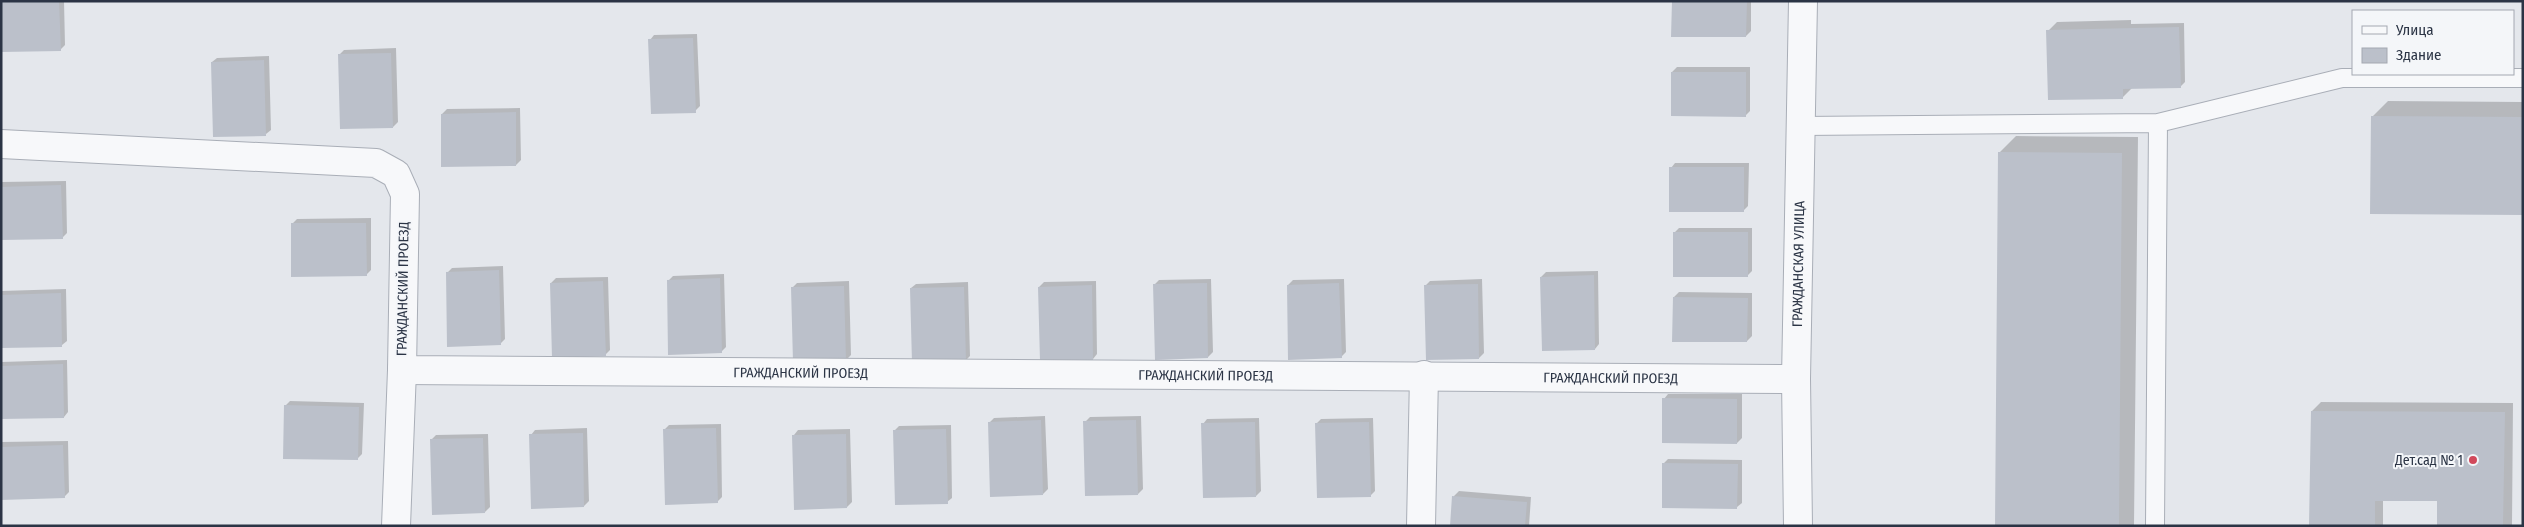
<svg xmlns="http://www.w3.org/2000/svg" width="2524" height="527" viewBox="0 0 2524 527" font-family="'Fira Sans Condensed',sans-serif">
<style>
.shadow{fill:#0003}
.building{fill:#bbc0ca}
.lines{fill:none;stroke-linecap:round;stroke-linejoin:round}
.service-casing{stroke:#a9aeb7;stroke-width:20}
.minor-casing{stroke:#a9aeb7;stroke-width:30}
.service{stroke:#f7f8fa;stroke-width:18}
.minor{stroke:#f7f8fa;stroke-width:28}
.poi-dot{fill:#d1495b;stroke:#f4f6f9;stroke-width:2}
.labels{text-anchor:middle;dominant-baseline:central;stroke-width:4;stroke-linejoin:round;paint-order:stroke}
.street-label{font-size:14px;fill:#2b3445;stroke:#f4f6f9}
.poi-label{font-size:14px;fill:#2b3445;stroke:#f4f6f9;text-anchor:end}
</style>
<rect width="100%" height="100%" fill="#e4e7ec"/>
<path class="shadow" d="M1,1H64L65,45L60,50Z
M1673,1H1751V31L1746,36Z
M2131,20V24L2184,23L2185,82L2180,87L2132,88L2123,97L2048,31L2057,22Z
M697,34L700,106L695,111L650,40L654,35Z
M396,48L398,122L393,127L339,55L344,50Z
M269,56L271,130L266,134L212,62L217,58Z
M1677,67H1750V111L1745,116L1672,72Z
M2388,101L2523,102V214L2372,117Z
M520,108L521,160L516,165L442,114L447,109Z
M2016,136L2138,137L2134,526H1996L2000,152Z
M1675,163H1749L1748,206L1743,211L1671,168Z
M66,181L67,233L62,238L1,239V182Z
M371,218V270L366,275L292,224L297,219Z
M1679,228H1752V271L1747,276L1674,233Z
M503,266L505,339L500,344L447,273L452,268Z
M1598,271L1599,344L1595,349L1541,277L1546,272Z
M724,274L726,347L721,352L668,281L673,276Z
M608,277L610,350L605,355L551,283L556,278Z
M1211,279L1213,352L1208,357L1154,285L1159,280Z
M1344,279L1346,352L1341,357L1288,285L1293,280Z
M1482,279L1484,353L1479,358L1425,286L1430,281Z
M849,281L851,355L846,360L792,288L797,283Z
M1096,281L1097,354L1093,359L1039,287L1044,282Z
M968,282L970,356L965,361L911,288L916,284Z
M66,289L67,341L62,345L1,347V291Z
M1679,292L1752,293V336L1747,341L1674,297Z
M67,360L68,412L64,417L1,418V362Z
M1668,394H1742V438L1737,443L1664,399Z
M290,401L364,403L362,454L357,459L285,406Z
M2321,402L2513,403L2512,526H2438V500H2383V526H2311L2312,411Z
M1045,416L1048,489L1043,494L989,423L994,418Z
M1141,416L1143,489L1138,494L1085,422L1090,417Z
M1259,418L1261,491L1256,496L1203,424L1207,419Z
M1373,418L1375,491L1370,496L1316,424L1321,419Z
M721,424L722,497L717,502L664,430L669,425Z
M951,425L952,498L947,502L894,431L899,426Z
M587,428L589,501L584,506L531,435L535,430Z
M850,429L852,502L847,507L794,435L798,430Z
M488,434L490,507L485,512L431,440L436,435Z
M68,441L69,492L64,497L1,499V442Z
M1668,459L1742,460V503L1737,507L1663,464Z
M1459,491L1531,497L1529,526H1451L1454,496Z"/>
<path class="building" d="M1,1H59L61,51L1,52Z
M1672,1H1747L1746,37H1671Z
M2179,27L2181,88L2123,89V99L2048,100L2046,30Z
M693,38L696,113L651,114L648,39Z
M391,53L393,128L340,129L338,54Z
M264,60L266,136L213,137L211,62Z
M1671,72H1746V117L1671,116Z
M516,112V166L441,167V114Z
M2371,116L2523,117V215L2370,214Z
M1998,152L2122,153L2119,526H1995Z
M1669,167H1744V212H1669Z
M61,185L63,239L1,240V187Z
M291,223H366L367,276L291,277Z
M1673,232H1748V277H1673Z
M499,270L501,345L447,347L446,272Z
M1594,275L1595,350L1542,351L1540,277Z
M720,278L722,353L668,355L667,280Z
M603,281L606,356L552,358L550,283Z
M1207,283L1208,358L1155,360L1153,284Z
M1339,283L1342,358L1288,360L1287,285Z
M1478,284L1479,359L1426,360L1424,285Z
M1092,285L1093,360L1040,361L1038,287Z
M844,286L846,361L793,362L791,287Z
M964,287L966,362L912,363L910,288Z
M61,293L62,347L1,348V295Z
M1673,297L1748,298L1747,342H1672Z
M63,364L64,418L1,419V366Z
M1662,398L1737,399V444L1662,443Z
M284,405L359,407L358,460L283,459Z
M2311,411L2505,412L2503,526H2437V501H2375V526H2309Z
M1041,420L1043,495L990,497L988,422Z
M1136,420L1138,495L1085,496L1083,421Z
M1255,422L1256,497L1203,498L1201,423Z
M1369,422L1371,497L1317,498L1315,423Z
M716,428L718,503L665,505L663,429Z
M946,429L948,504L895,505L893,430Z
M583,433L584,507L531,509L529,434Z
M846,434L847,508L794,510L792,435Z
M483,438L485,513L432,515L430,439Z
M63,445L65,498L1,500V447Z
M1662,463L1738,464L1737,509L1662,508Z
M1452,496L1527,502L1525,526H1450Z"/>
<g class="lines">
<g class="service-casing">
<path id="service" d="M2158,123L2342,78H2523
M1801,126L2158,123L2155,526"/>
</g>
<g class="minor-casing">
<g id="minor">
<path id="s1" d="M1,144L376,163L396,174L405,194L402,370L1796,379"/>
<path d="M396,526L402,370"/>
<path d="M1421,526L1424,375"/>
<path id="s2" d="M1798,526L1796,379L1803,1"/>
</g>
</g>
<use href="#service" class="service"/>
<use href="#minor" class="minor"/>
</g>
<circle class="poi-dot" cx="2473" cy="460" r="5"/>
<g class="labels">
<g class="street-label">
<text stroke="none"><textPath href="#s2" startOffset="262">ГРАЖДАНСКАЯ УЛИЦА</textPath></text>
<text transform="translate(403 289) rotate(-89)">ГРАЖДАНСКИЙ ПРОЕЗД</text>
<text stroke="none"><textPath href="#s1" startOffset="995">ГРАЖДАНСКИЙ ПРОЕЗД</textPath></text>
<text stroke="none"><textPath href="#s1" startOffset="1400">ГРАЖДАНСКИЙ ПРОЕЗД</textPath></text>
<text stroke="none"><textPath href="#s1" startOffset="1805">ГРАЖДАНСКИЙ ПРОЕЗД</textPath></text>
</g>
<g class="poi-label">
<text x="2463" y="460">Дет.сад № 1</text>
</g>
</g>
<rect width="2524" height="527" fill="none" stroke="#2b3445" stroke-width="5"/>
<rect x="2352" y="10" width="162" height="65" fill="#f4f6f9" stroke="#a4a8b1"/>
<rect x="2362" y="26" width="25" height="8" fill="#f7f8fa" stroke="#a4a8b1"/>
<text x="2396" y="35" font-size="15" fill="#2b3445">Улица</text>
<rect x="2362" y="48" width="25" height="15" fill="#bbc0ca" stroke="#a4a8b1"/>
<text x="2396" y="60" font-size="15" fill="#2b3445">Здание</text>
</svg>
